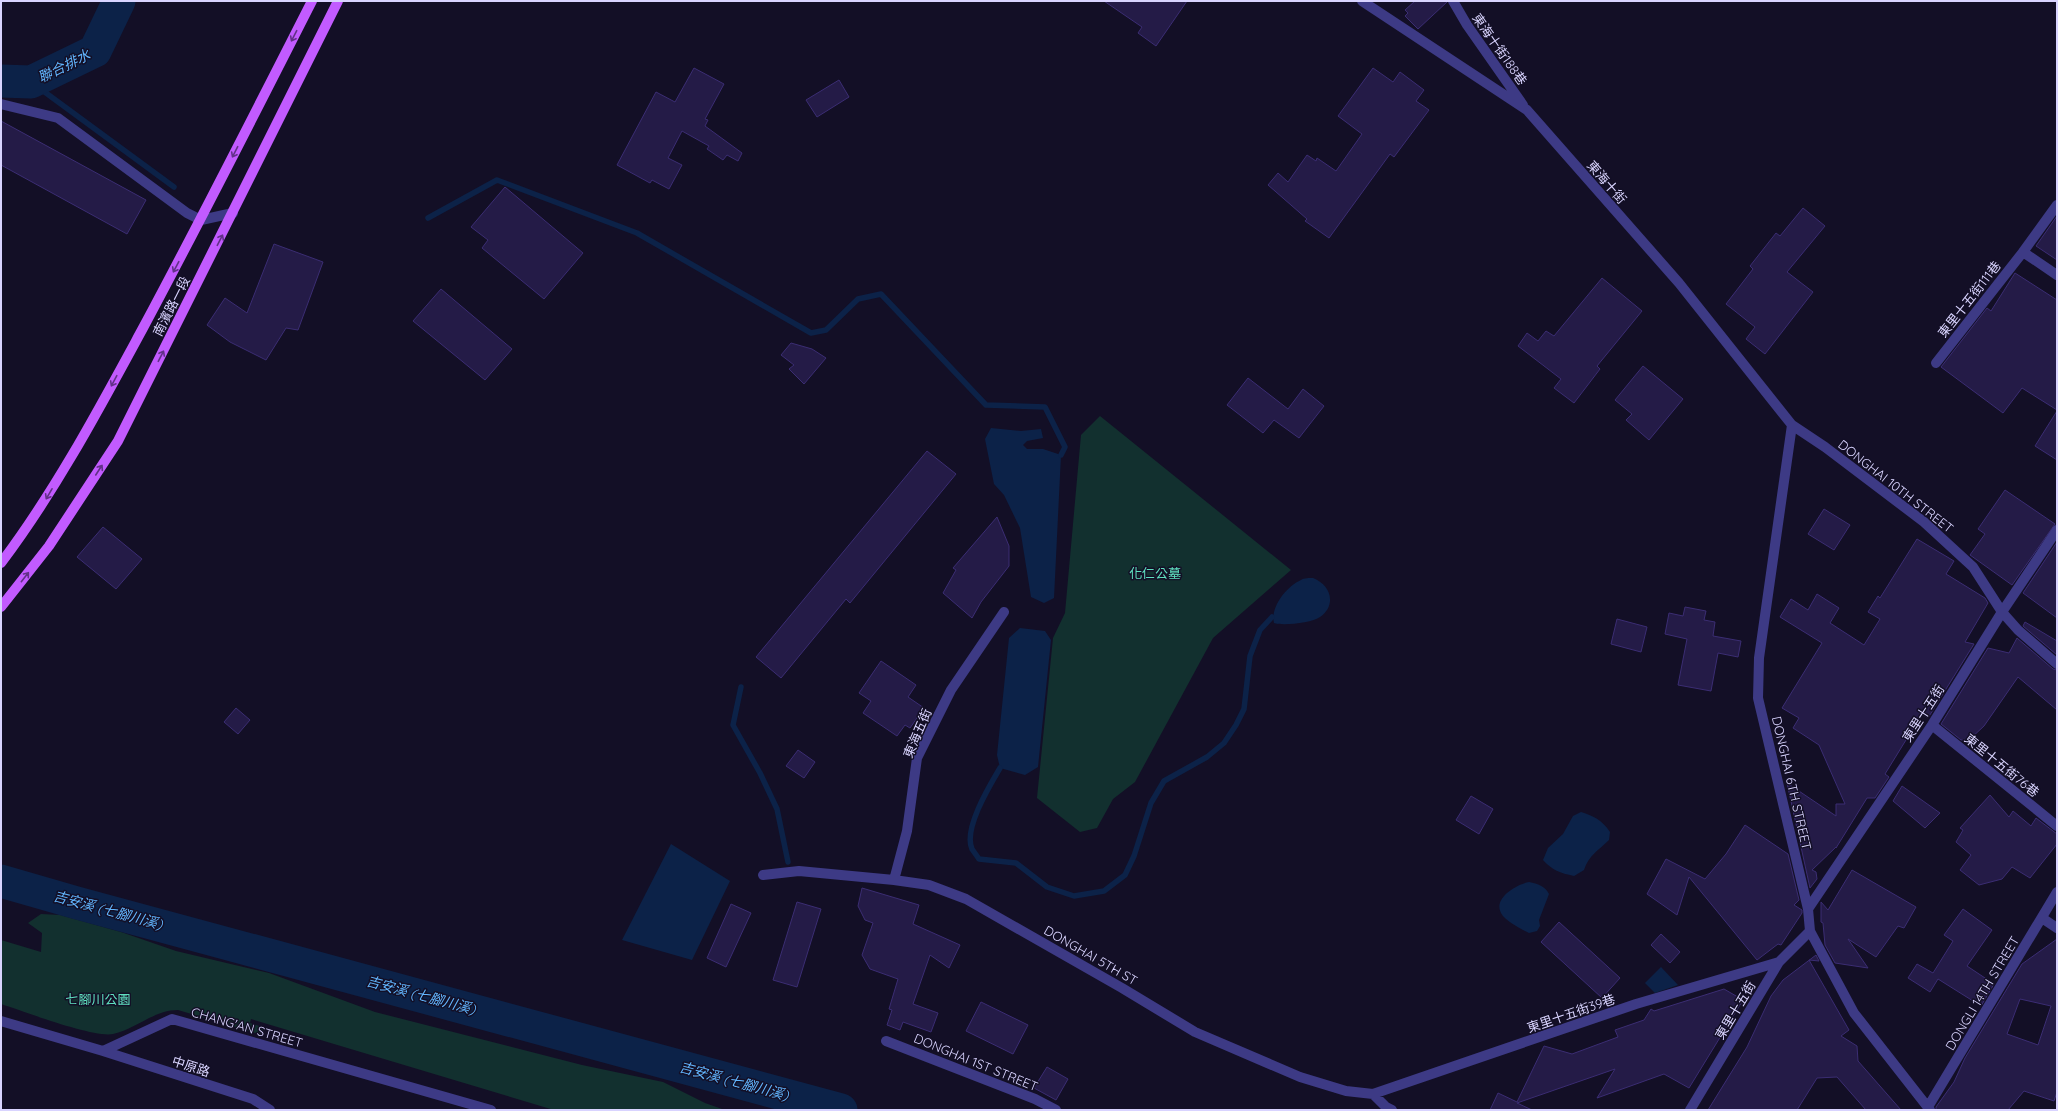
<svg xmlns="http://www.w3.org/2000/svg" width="2058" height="1111" viewBox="0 0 2058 1111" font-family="Quicksand,'Noto Sans TC',sans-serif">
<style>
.green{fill:#12302f}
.water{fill:#0c2248}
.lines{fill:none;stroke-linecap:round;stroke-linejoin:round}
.stream{stroke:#0c2248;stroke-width:5.5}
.river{stroke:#0c2248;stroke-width:33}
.building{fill:#241b47;stroke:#3b2d73;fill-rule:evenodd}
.minor{stroke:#3d3a85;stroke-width:10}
.major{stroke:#c25bff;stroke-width:10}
.oneway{stroke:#623188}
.labels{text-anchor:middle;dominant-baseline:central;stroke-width:3;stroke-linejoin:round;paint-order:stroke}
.street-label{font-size:13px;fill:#d9d4ff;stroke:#130f26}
.park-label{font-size:13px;fill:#5fe0c0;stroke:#130f26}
.water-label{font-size:14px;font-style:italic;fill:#62b6ff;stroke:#130f26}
</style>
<rect width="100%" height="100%" fill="#130f26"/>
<path class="green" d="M1100,416L1291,570L1213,638L1135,782L1113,799L1097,828L1080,832L1037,798L1053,638L1065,613L1081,435Z
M41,914L60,915L121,932L176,951L269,973L375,1012L582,1065L663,1082L705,1103L725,1110H554L251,1019L250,1023L265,1028L262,1035L178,1010C154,1010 136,1029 113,1034C93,1038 23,1011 1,1004V940L41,952L42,933L28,923Z"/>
<path class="water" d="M991,428L1021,431L1041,429L1043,438L1027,441L1023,445L1027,449H1043L1061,455L1054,598L1044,603L1031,597L1020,528L1004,495L994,484L985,439Z
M1313,578C1331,585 1337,605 1320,617C1312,623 1282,626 1274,623C1270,607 1287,586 1301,580C1304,578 1310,578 1313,578Z
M1020,628L1045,631L1051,640L1038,767L1025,775L1000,768L997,755L1009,638Z
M1581,812C1594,816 1602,820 1610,832L1609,840C1598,851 1589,855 1584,870L1574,876C1560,873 1552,870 1543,860L1548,848L1563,834L1573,816Z
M671,844L730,881L692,960L622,940Z
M1529,882C1538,884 1545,886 1549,894L1539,920L1540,926L1537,931L1529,933C1521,929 1505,921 1501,913C1493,898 1517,884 1529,882Z
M1661,967L1678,985L1655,993L1645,983Z"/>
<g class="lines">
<path class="stream" d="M31,82L174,187
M428,218L497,180L637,233L811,333L826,330L858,299L881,294L986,405L1045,407L1065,447L1061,455
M741,687L733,725L760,773L777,809L788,862
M1000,768C990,785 963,829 972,849C974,852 977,856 979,859L1016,863L1047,887L1074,896L1104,891L1125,875L1134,856L1151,803L1164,781L1207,757L1224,743L1236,725L1244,709L1250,656L1260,630L1272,617"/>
<path class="river" d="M1,81L31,82L95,51L119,1
M1,881L77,903L841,1110"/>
</g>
<path class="building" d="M1104,1H1187L1156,46L1138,33L1142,27Z
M1415,1H1447V2L1418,29L1405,16L1408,13L1405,10Z
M694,68L724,84L705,119L708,120L705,126L742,153L738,161L727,155L723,160L707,149L709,146L682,131L668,158L682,165L669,189L652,180L650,183L617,165L656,92L675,102Z
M1373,68L1393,82L1400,72L1424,90L1416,101L1429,110L1394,157L1390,154L1329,238L1305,221L1307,219L1268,185L1278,173L1288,182L1307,155L1316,161L1317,158L1336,171L1362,134L1338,116Z
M839,80L849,97L817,117L806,100Z
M1,121L146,200L127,234L1,165Z
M505,187L583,253L544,299L482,248L488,240L471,227Z
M1803,208L1825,226L1787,272L1813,292L1765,354L1746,339L1755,327L1726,304L1753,269L1750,266L1776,233L1780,236Z
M2057,216V260L2036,246Z
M274,244L323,262L298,330L286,328L266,360L230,342L207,325L225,298L247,313Z
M2015,273L2057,300V410L2022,388L2003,413L1941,367L1987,308L1991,311Z
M1602,278L1642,311L1597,366L1600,369L1574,403L1554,388L1561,379L1518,346L1527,333L1538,341L1546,331L1554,336Z
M441,289L512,349L485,380L413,321Z
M791,343L812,349L826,358L804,384L789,369L794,365L781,355Z
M1643,366L1683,399L1649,440L1626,420L1632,414L1615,400Z
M1248,378L1288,409L1303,389L1324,406L1299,438L1274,420L1263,433L1227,405Z
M2057,411V460L2035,446Z
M927,451L956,474L850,603L846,599L781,678L756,657Z
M2005,490L2055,524L2012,585L1970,555L1985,534L1978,529Z
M1824,509L1850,525L1834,550L1808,534Z
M997,517L1009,546V566L981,602L972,618L943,593L956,570L953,568Z
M103,527L142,559L116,589L77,557Z
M1917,539L1954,561L1946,574L1985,598L1988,603L1965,642L1974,644L1928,718L1922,714L1885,774L1889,777L1875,798H1867L1836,848V847L1812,870L1816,872L1817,879L1810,888L1787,783L1836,816V804H1845L1819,745L1793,728L1799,718L1782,708L1822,643L1780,617L1791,599L1808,610L1817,594L1839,608L1830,623L1864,645L1880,619L1868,612L1878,596L1880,598Z
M2057,542V618L2023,593Z
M1685,607L1706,611L1704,620L1715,622L1713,636L1741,641L1738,657L1718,653L1711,691L1678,685L1687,639L1665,634L1669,613L1683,616Z
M1617,619L1647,627L1641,652L1611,644Z
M2025,622L2057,641V655L2023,626Z
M2017,638L2053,669L2057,670V710L2018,677L1984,726L1969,740H1961L1941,724L1988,648L2009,653Z
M881,661L916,685L908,697L924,708L910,728L905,725L897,736L863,713L871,701L859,693Z
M236,708L250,720L238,734L224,722Z
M798,750L815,762L804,778L786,766Z
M1902,786L1940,813L1925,828L1893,801Z
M1990,795L2009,817L2013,811L2031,826L2036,818L2057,834V844L2030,878L2012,867L2002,879L1979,885L1960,870L1971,855L1956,842L1963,830L1960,828Z
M1471,796L1493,809L1479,834L1456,820Z
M1745,825L1788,854L1799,900L1794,905L1802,910V913L1781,945L1778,944L1757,960L1689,877L1677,915L1647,894L1666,859L1705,879L1726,854Z
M1852,870L1916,907L1904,928L1898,926L1876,957L1848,939L1868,968L1835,963L1825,945L1823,923L1821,922V902L1828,910Z
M862,888L919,905L913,924L960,945L949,968L930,955L913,1004L938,1013L931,1032L903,1022L900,1030L887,1025L892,1010L889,1009L898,979L870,969L862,955L873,923L865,920L858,906Z
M797,902L821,909L797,987L773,980Z
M731,904L751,913L726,967L707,958Z
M1963,909L1992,930L1967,966L1994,984L1981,1006L1938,979L1930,992L1908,978L1917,964L1933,973L1953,941L1944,935Z
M1559,922L1620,978L1602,998L1541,942Z
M1661,934L1680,952L1670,963L1651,945Z
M2057,939V1092L2054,1101L2024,1091L2008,1110H1936V1107L1954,1082L1965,1058L2022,964ZM2020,999L2051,1006L2038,1045L2007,1034Z
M1816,955L1819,961L1809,960L1849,1030L1841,1036L1857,1046L1858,1061L1901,1110H1866L1837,1077L1817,1078L1797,1110H1708L1747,1047L1771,996L1783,980Z
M1724,989L1743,1000L1689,1088L1664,1074L1597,1098L1615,1069L1517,1103L1532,1110H1490L1498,1093L1517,1102L1544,1046L1572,1054L1618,1037L1615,1030L1644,1020L1651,1009L1654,1011Z
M981,1002L1028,1025L1013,1054L966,1031Z
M1047,1067L1068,1079L1056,1100L1034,1088Z"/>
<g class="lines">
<path class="minor" d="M1362,1L1527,110L1679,283L1792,425L1825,447L1924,522L1973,567L2002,612L2018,630L2057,664
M1453,1L1467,25L1523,105
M1,104L58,118L187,213L201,220L233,213
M2057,205L2023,252L2057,275
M1936,363L2023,252
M1792,425L1759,658L1758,698L1808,909L1810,931L1854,1013L1930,1110
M1932,725L2057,826
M763,875L799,871L894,880L929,885L966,899L1122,988L1195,1032L1300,1077L1346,1091L1373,1094L1386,1107L1392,1110
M894,880L907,831L917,758L951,690L1004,612
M1808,909L1932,725L2002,612L2057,530
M2042,918L2057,928
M1,1021L103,1051L172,1019L491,1110
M886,1041L1035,1099L1056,1110
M103,1051L253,1099L270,1110
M1373,1094L1636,1004L1779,962
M1928,1107L2057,892
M1690,1110L1779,962L1810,931"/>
<path class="major" d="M1,563C56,490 99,409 143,328C201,220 256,111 312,1
M1,607L49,546L118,441L338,1"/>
</g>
<defs><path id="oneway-shaft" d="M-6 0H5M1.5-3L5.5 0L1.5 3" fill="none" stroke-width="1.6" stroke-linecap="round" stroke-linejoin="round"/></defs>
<g class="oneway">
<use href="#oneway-shaft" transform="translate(294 36) rotate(117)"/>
<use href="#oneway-shaft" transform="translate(235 152) rotate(117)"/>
<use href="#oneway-shaft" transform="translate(220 240) rotate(-63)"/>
<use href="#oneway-shaft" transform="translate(176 267) rotate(118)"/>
<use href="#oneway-shaft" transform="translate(161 356) rotate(-63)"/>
<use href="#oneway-shaft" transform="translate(114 381) rotate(118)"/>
<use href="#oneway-shaft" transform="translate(99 470) rotate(-57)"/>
<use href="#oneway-shaft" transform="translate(49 494) rotate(120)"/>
<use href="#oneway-shaft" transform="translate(25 577) rotate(-52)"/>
</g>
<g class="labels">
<g class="street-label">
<text transform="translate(1500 49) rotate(55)">東海十街188巷</text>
<text transform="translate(1607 182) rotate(49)">東海十街</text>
<text transform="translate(1969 299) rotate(-52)">東里十五街111巷</text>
<text transform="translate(171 306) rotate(-63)">南濱路一段</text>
<text transform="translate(1896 486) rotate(38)">DONGHAI 10TH STREET</text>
<text transform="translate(1923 713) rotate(-57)">東里十五街</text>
<text transform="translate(917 733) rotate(-67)">東海五街</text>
<text transform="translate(2002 765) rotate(39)">東里十五街76巷</text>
<text transform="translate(1792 783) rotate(77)">DONGHAI 6TH STREET</text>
<text transform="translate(1091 955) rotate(30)">DONGHAI 5TH ST</text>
<text transform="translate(1982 993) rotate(-59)">DONGLI 14TH STREET</text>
<text transform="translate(1735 1010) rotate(-59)">東里十五街</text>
<text transform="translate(1571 1013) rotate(-19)">東里十五街39巷</text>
<text transform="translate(247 1027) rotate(16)">CHANG'AN STREET</text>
<text transform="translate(976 1062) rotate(22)">DONGHAI 1ST STREET</text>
<text transform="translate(191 1066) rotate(18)">中原路</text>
</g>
<g class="park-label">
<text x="1155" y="573">化仁公墓</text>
<text x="98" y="999">七腳川公園</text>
</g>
<g class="water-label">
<text transform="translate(64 66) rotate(-26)">聯合排水</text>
<text transform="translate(108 910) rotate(15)">吉安溪 (七腳川溪)</text>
<text transform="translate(421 995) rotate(15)">吉安溪 (七腳川溪)</text>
<text transform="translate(734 1081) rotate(15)">吉安溪 (七腳川溪)</text>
</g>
</g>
<rect width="2058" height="1111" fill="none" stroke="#d9d4ff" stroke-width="4"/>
</svg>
